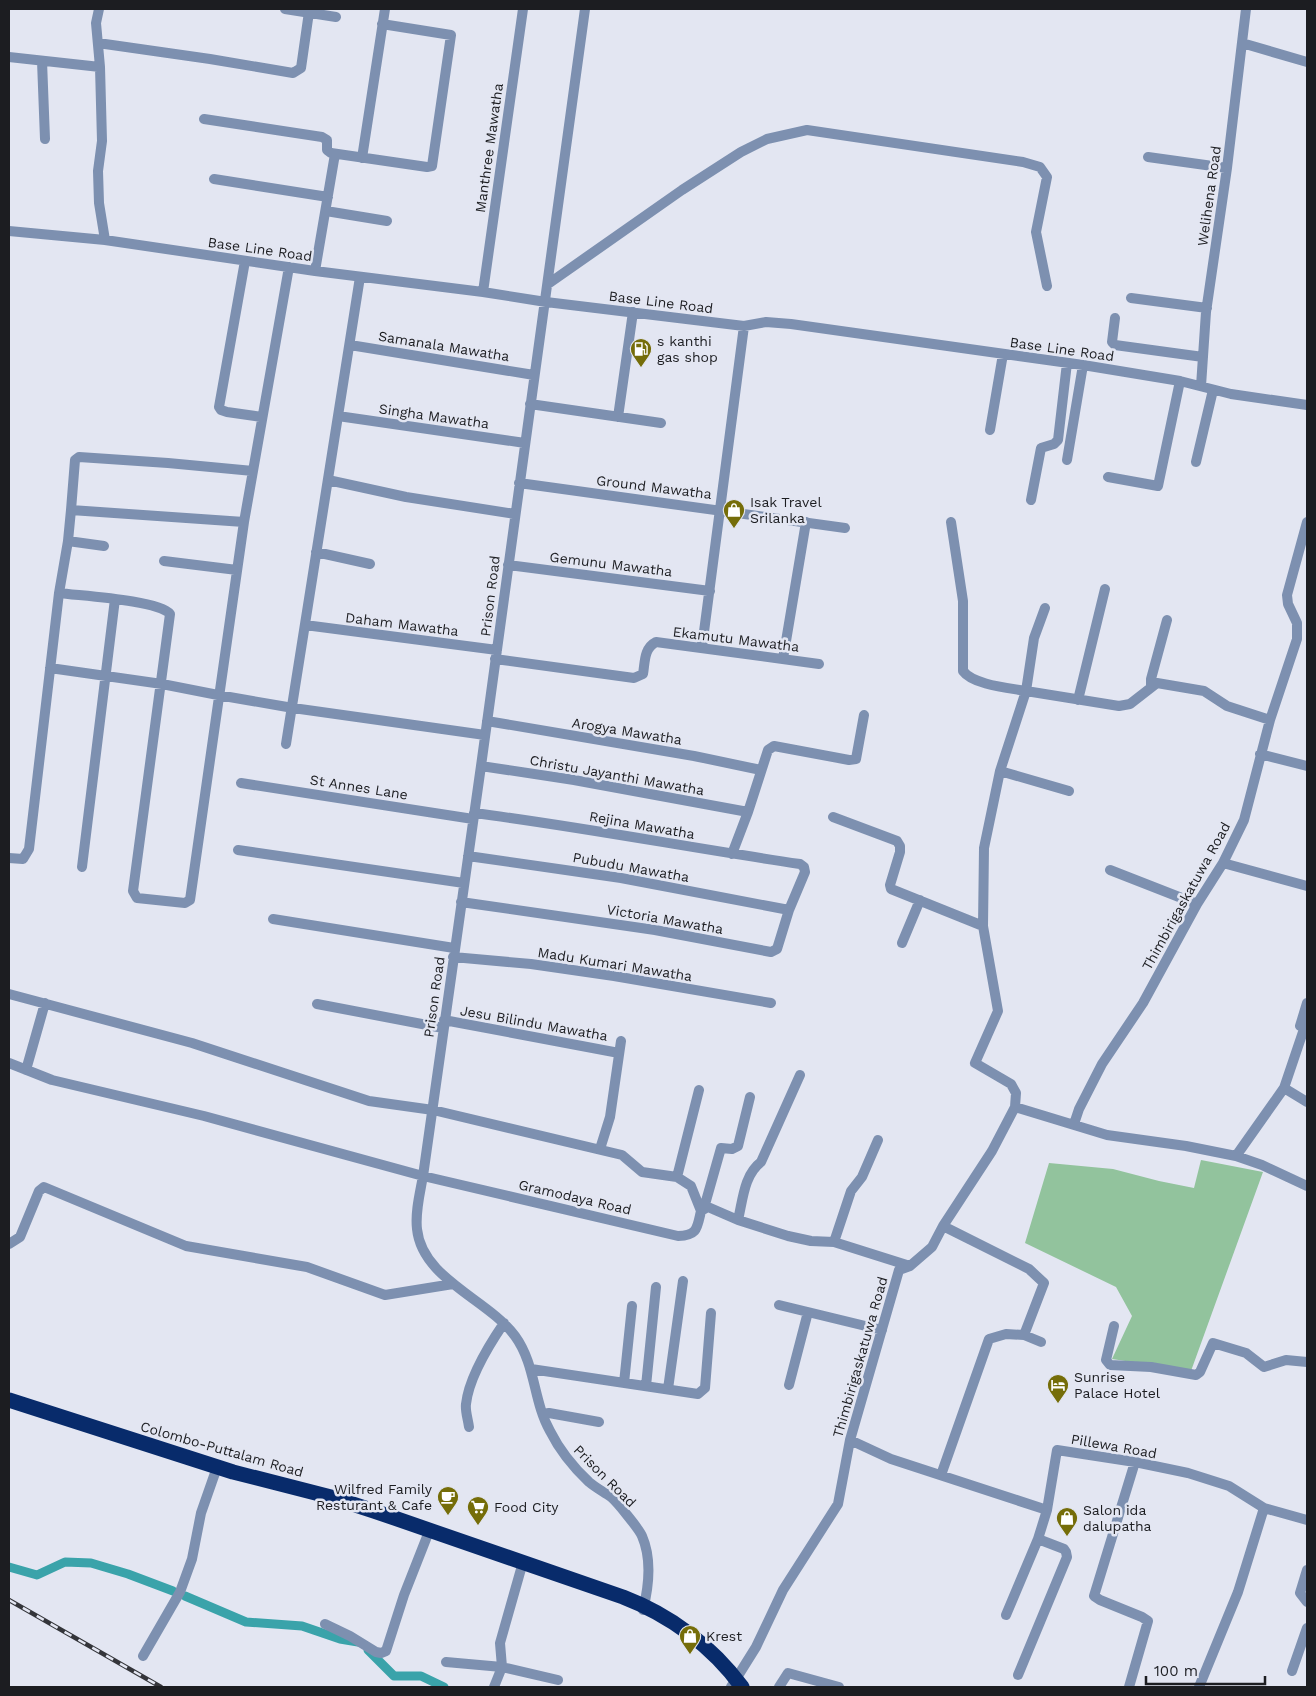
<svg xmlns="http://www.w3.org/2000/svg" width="1316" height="1696" viewBox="0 0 1316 1696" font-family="'Work Sans',sans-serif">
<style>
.green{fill:#92c39d}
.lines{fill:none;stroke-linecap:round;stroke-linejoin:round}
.canal{stroke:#3aa3aa;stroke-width:9}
.minor{stroke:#7d90b0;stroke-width:10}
.highway{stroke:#082b6b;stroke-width:15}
.rail-casing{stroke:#34353a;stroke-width:4.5}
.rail{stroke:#e3e6f2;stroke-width:2.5;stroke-dasharray:8;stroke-linecap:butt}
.labels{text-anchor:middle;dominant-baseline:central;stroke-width:5;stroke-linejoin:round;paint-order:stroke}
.street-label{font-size:14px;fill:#1c1d21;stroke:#e3e6f2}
.poi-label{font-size:14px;fill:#1c1d21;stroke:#e3e6f2;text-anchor:start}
</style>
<rect width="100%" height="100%" fill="#e3e6f2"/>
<path class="green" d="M1201,1160L1263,1172L1191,1371L1112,1359L1132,1316L1116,1287L1025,1243L1049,1163L1113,1169L1159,1181L1194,1188Z"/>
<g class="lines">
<path class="canal" d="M9,1567L37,1575L65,1562L91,1563L128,1574L173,1591
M185,1596L246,1622L302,1626L340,1639L358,1642
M368,1650L394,1676H421L444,1687"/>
<path class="minor" d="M99,9L96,23L100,67L102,141L98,171L99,203L105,240
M285,9L336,17
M585,9L481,766L423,1176C420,1193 415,1212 417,1229C422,1279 488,1299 515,1336C536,1365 533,1401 550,1431C560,1451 573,1467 589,1482C596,1488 604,1492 611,1497C617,1502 639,1529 642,1536C652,1559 649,1586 643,1610
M98,43L210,59L293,73L301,68L309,12
M1242,43L1307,62
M9,57L100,67
M42,61L45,139
M204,119L322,137L327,140V150L331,153L427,167L432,166L451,35L382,24
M1148,157L1227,168
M362,158L385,9
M214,179L328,197
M326,211L387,221
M9,231L105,240L315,271L483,292L546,302L744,326L766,322L791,324L1083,365L1180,381L1231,394L1307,405
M245,261L219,407L221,410L227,412L262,417
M315,271L335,154
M548,284L682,190L741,152L767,139L807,130L1023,162L1040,167L1047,177L1036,232L1047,286
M483,292L523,9
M1131,298L1207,308
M1115,318L1112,342L1115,345L1203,357
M350,345L534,375
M1201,386L1206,312L1227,168L1246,9
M530,404L661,423
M338,416L525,443
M618,417L633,312
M990,430L1003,354
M1067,460L1083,365
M1196,462L1213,390
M1108,477L1158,486L1180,381
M328,480L406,497L515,514
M519,483L845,528
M1031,500L1041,448L1054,444L1058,440L1067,363
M244,522L71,510L75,460L79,457L168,463L253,471
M951,522L963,601V671C973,685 1010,688 1026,691L1034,638L1045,608
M68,541L71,510
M316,552L370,564
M164,561L237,570
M508,565L710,591
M59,593C81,596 158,600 170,614L133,891L137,898L185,903L190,900L244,522L289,267
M305,625L497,650
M702,647L744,326
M495,659L634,678L643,674C645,662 644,648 656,642L819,664
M783,659L806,522
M50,668L162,684L218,695L293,708L485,735
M1151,687V679L1167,620
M1078,700L1105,589
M487,721L694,756L761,770
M286,744L360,277
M1260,754L1307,766
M481,766L574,780L748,812
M1000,771L1069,791
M241,783L473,819
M833,817L897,841L900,846V852L890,885L891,889L983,926
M238,850L464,883
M732,854L748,812L768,750L774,746L849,760L856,759L864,715
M468,856L621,878L789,910
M9,858L23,859L29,849L59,593L68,541L104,546
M1223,863L1307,886
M82,867L115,599
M1110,870L1197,904
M461,902L655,930L771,952L777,949L789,910L805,872L804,867L800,864C691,848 583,827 474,813
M273,919L454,948
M902,943L920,900
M453,957L531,964L614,976L771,1003
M9,994L192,1043L369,1101L433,1110L622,1155L642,1172L677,1177L691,1186L701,1211
M317,1004L443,1028
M444,1020L619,1053
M1300,1026L1307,1003
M9,1063L52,1080L204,1116L423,1176L678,1236C698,1235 697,1228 701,1211L708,1207L738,1220L788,1236L811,1241L834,1242L910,1266
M26,1070L45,1003
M1284,1088L1307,1102
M1015,1107L1016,1093L1011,1084L975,1063L998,1011L983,926L984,848L1000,771L1026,691L1119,706L1130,704L1157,683L1204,691L1227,706L1270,720
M1074,1124L1079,1109L1102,1064L1143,1003L1197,904L1223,863L1244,820L1270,720L1297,639V623L1288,604L1287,595L1307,522
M600,1149L610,1117L621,1041
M1236,1156L1284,1088L1307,1020
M677,1177L699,1090
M704,1208L721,1148L732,1149L738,1146L750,1097
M738,1220C743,1199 744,1175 761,1162L800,1075
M943,1226L1029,1269L1044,1283L1024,1335L1041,1342
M834,1242L851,1191L862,1177L878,1140
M9,1244L20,1237L39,1191L44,1187L186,1246L307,1267L385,1295L453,1284
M779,1305L882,1330
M1114,1326L1106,1360L1110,1365L1151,1367L1196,1375L1200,1372L1213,1343L1246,1353L1264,1367L1286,1360L1307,1362
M531,1369L698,1394L705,1388L711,1313
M624,1383L632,1306
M789,1385L808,1312
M646,1386L656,1287
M668,1389L683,1281
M543,1414L549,1413L599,1422
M469,1427C468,1419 465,1411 466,1404C469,1377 489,1345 504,1323
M850,1440L891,1459L1047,1510L1057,1450L1135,1462L1188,1473L1229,1486L1264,1508L1307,1520
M941,1475L989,1339L1006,1334L1024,1335
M1307,1570L1300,1593L1307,1602
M1006,1615L1038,1539L1047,1510
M325,1624L350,1636L376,1652L381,1653L386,1651L404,1595L428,1534
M143,1656L180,1592L192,1559L201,1513L215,1473
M446,1662L502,1667L500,1643L521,1569
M1292,1671L1307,1628
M1018,1675L1067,1557L1066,1552L1064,1549L1038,1539
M494,1687L502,1667L558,1680
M731,1687L756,1647L783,1590L838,1504L850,1440L899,1270L910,1266L932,1247L943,1226L992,1151L1015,1107L1107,1135L1186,1146L1236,1156L1262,1165L1307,1186
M779,1687L788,1673L839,1687
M1129,1687L1148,1621L1142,1617L1100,1600L1094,1596L1135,1462
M1199,1687L1238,1592L1264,1508"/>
<path class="highway" d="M9,1400L233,1472L331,1497L374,1511L623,1597C670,1615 712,1646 742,1687"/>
<g class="rail-casing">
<path id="rail" d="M9,1600L161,1687"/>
</g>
<use href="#rail" class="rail"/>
</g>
<defs>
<g id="fuel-pin" transform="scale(1.125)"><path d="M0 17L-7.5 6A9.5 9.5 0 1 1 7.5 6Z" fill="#756d09" stroke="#e3e6f2"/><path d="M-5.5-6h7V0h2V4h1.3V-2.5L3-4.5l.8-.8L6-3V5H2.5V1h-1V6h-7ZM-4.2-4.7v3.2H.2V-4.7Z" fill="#fff"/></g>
<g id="shop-pin" transform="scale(1.125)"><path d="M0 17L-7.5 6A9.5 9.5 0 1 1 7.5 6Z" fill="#756d09" stroke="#e3e6f2"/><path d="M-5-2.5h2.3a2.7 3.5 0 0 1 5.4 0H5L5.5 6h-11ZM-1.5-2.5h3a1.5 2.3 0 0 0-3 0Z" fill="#fff"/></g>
<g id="hotel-pin" transform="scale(1.125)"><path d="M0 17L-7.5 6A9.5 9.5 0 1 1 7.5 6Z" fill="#756d09" stroke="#e3e6f2"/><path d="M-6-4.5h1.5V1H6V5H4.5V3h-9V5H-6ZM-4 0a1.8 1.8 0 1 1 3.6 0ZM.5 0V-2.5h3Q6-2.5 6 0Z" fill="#fff"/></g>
<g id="cafe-pin" transform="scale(1.125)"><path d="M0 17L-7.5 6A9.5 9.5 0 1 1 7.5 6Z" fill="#756d09" stroke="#e3e6f2"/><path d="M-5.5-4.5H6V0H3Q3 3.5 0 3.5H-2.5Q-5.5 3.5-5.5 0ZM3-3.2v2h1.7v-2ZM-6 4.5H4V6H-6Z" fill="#fff"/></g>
<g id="supermarket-pin" transform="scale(1.125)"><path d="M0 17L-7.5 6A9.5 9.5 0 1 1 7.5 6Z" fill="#756d09" stroke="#e3e6f2"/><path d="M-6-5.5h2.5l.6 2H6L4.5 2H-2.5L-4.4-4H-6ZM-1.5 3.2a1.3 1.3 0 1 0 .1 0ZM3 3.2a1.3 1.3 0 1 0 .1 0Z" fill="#fff"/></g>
</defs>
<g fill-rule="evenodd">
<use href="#fuel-pin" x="641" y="349"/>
<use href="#shop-pin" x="734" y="510"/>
<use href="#hotel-pin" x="1058" y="1385"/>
<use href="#cafe-pin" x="448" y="1497"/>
<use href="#supermarket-pin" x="478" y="1507"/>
<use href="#shop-pin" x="1067" y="1518"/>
<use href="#shop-pin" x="690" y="1636"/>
</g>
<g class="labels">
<g class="street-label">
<text transform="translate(489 148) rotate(-82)">Manthree Mawatha</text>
<text transform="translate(1209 196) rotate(-82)">Welihena Road</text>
<text transform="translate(260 249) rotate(8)">Base Line Road</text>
<text transform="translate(661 302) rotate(7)">Base Line Road</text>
<text transform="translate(444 346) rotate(9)">Samanala Mawatha</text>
<text transform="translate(1062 349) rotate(8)">Base Line Road</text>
<text transform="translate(434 416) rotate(8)">Singha Mawatha</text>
<text transform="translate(654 487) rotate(7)">Ground Mawatha</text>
<text transform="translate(611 564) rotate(7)">Gemunu Mawatha</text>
<text transform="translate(490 596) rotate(-83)">Prison Road</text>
<text transform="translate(402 624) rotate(7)">Daham Mawatha</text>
<text transform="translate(736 639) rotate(7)">Ekamutu Mawatha</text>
<text transform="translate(627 731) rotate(9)">Arogya Mawatha</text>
<text transform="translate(617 775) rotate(10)">Christu Jayanthi Mawatha</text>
<text transform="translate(359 787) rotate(9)">St Annes Lane</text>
<text transform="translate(642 825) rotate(10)">Rejina Mawatha</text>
<text transform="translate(631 867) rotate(10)">Pubudu Mawatha</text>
<text transform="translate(1186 896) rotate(-61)">Thimbirigaskatuwa Road</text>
<text transform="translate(665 919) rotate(10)">Victoria Mawatha</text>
<text transform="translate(615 964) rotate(9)">Madu Kumari Mawatha</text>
<text transform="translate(434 997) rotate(-82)">Prison Road</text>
<text transform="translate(534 1023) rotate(10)">Jesu Bilindu Mawatha</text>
<text transform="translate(575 1197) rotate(13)">Gramodaya Road</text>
<text transform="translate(860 1357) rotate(-74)">Thimbirigaskatuwa Road</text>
<text transform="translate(1114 1446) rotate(10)">Pillewa Road</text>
<text transform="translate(222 1449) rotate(16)">Colombo-Puttalam Road</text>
<text transform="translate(605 1476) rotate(45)">Prison Road</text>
</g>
<g class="poi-label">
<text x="657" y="341">s kanthi<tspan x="657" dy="16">gas shop</tspan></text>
<text x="750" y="502">Isak Travel<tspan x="750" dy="16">Srilanka</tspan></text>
<text x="1074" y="1377">Sunrise<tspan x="1074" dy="16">Palace Hotel</tspan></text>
<text x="432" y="1489" text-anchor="end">Wilfred Family<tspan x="432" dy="16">Resturant &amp; Cafe</tspan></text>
<text x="494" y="1507">Food City</text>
<text x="1083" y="1510">Salon ida<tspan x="1083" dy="16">dalupatha</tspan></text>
<text x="706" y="1636">Krest</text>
</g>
</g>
<rect width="1316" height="1696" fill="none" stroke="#1c1d21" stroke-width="20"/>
<path d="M1146 1676v8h119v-8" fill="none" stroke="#1c1d21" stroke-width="2.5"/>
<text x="1154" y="1676" font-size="15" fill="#1c1d21" stroke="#e3e6f2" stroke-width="4" paint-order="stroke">100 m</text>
</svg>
